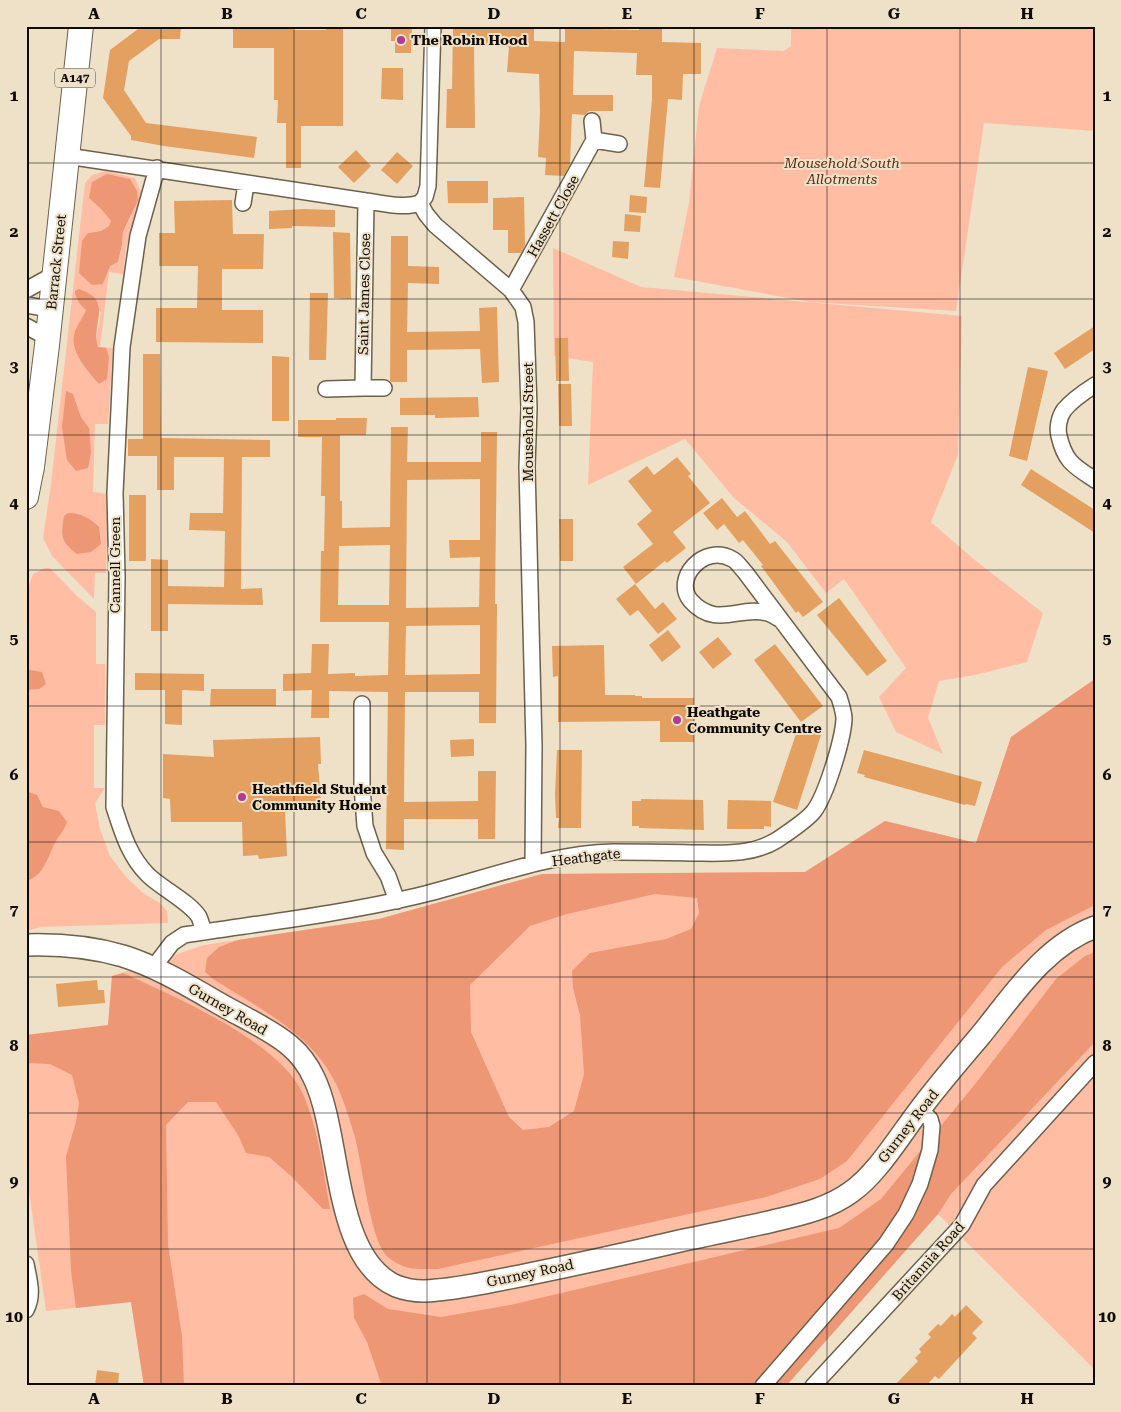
<svg xmlns="http://www.w3.org/2000/svg" width="1121" height="1412" viewBox="0 0 1121 1412" font-family="'Roboto Serif',serif">
<style>
.green{fill:#ffbda4;fill-rule:evenodd}
.forest{fill:#ee9775;fill-rule:evenodd}
.building{fill:#e4a060;fill-rule:evenodd}
.lines{fill:none;stroke-linecap:round;stroke-linejoin:round}
.street-casing{stroke:#6c614b;stroke-width:18}
.secondary-casing{stroke:#6c614b;stroke-width:24}
.primary-casing{stroke:#6c614b;stroke-width:26}
.street{stroke:#fff;stroke-width:15}
.secondary{stroke:#fff;stroke-width:21}
.primary{stroke:#fff;stroke-width:24}
.grid{fill:none;stroke:#100c05;stroke-width:1;stroke-opacity:0.55}
.poi-dot{fill:#b13c95;stroke:#eee1c8;stroke-width:2}
.labels{text-anchor:middle;dominant-baseline:central;stroke-width:4;stroke-linejoin:round;paint-order:stroke}
.shield{fill:#eee1c8;stroke:#534c40;stroke-width:1}
.shield-label{font-size:12px;font-weight:bold;fill:#100c05}
.poi-label{font-size:14px;font-weight:bold;fill:#100c05;stroke:#eee1c8;text-anchor:start}
.park-label{font-size:14px;font-style:italic;fill:#622b14;stroke:#eee1c8}
.street-label{font-size:14px;fill:#100c05;stroke:#eee1c8}
.neatline{fill:none;stroke:#100c05;stroke-width:2}
.grid-label{font-size:16px;text-anchor:middle;font-weight:bold;fill:#100c05}
</style>
<rect width="100%" height="100%" fill="#eee1c8"/>
<path class="green" d="M791,26H1095V131L984,123L956,311L810,302L674,277L689,203L699,106L717,48L784,51L791,46Z
M106,171L135,178L141,192V203L126,248L123,274L109,272L100,347L113,348L108,424H95L93,492L108,494L106,573H95L94,599L52,556L43,538L51,484L85,183L92,175ZM89,198L132,215L123,232L122,245L118,262L110,265L103,284L88,233L101,231L109,226L111,221L102,210ZM75,294L101,312L96,341L98,347L82,319L86,309L79,303ZM73,394L81,417L89,428L67,460Z
M553,248L641,287L962,316L958,455L931,522L976,561L1043,613L1027,662L975,675L939,681L928,718L943,754L896,732L879,697L906,668L844,579L826,593L787,542L734,498L685,439L588,485L593,362L554,356Z
M45,568H50L77,596L96,612V664H105V725H94V788H105L95,803L100,829L110,856L126,877L143,893L160,903L167,911L168,923L41,927L26,931V595L33,574Z
M1095,679V1370L938,1214L786,1386H144L131,1302L46,1311L26,1170V1035L108,1026L112,976L204,945L379,919L542,874L805,872L885,821L976,843L1011,737Z"/>
<path class="forest" d="M107,174L130,179L137,191L138,200L123,232L122,245L118,262L110,266L103,284L92,285L79,273L82,241L88,233L101,231L109,226L111,221L102,210L89,198L92,182Z
M79,289C115,301 90,323 98,347L106,348L109,357L107,379L99,384C88,371 68,351 75,331C78,324 83,317 86,310L79,303L75,294V291Z
M66,391L73,394L81,417L89,428L91,453L88,468L76,471L67,460L62,427Z
M68,513C82,513 89,518 99,527L101,544L91,552L77,554C60,541 61,536 64,516Z
M30,670L42,672L46,684L39,689L26,690V673Z
M1095,679V905L1046,930L1002,967L847,1161L820,1179L766,1197L438,1269C417,1269 405,1271 388,1257C370,1243 362,1159 354,1134C349,1118 342,1094 334,1080C309,1032 257,1007 213,979L205,972L207,958L219,947L238,940L379,919L542,874L805,872L885,821L976,843L1011,737ZM655,894L697,898L699,913L691,929L666,939L590,953L572,971L573,988L580,1015L584,1074L574,1111L549,1127L523,1130L509,1117L471,1032L470,985L530,926L567,914Z
M26,791L37,795L43,807L59,811L67,822C64,831 59,835 55,843C47,858 44,876 26,881Z
M1095,952V1042L951,1194L938,1214L786,1386H382L367,1342L354,1318L353,1298L364,1294L388,1309L441,1317L510,1305L839,1228L881,1199L976,1083L1056,979L1085,956Z
M123,973C175,997 279,1041 303,1094C319,1131 323,1170 330,1209H323L291,1176L269,1157L246,1153L238,1135L216,1102H188L166,1125L168,1245L182,1336L184,1386H144L131,1302L76,1308L71,1271L66,1156L76,1122L79,1103L72,1075L50,1064L26,1063V1035L108,1025L112,976Z"/>
<path class="building" d="M142,26H181L180,39H159L129,61L124,90L146,123L257,137L254,158L164,146L131,140V136L103,98L110,50Z
M274,26H293V30H326V26H343V126H301V168H286V123H277L278,100H274V48H233V28H274Z
M391,26H412L411,53H395V41H391Z
M453,26H534V41L565,42V26H596V29L639,30V26H662V42L701,43V74H683L682,100L668,99L660,188L644,187L652,99V75H636L637,53L574,51L573,95H613V111H589L585,115L572,114L570,164L564,176L545,175L546,158L538,157L540,112L539,74L507,72L509,47L474,44L475,128H446L447,89H452Z
M382,68H403V100L381,99Z
M356,150L371,166L354,183L338,167Z
M397,152L413,166L397,184L381,170Z
M447,181H488V203H448Z
M630,195L647,197L646,213L629,212Z
M524,197L525,245L521,253H508V230H493V198Z
M232,200L233,234H264L263,269H222V310H263V343L156,342V308H197L198,266H159V233H175L174,201Z
M304,209L335,210V227L292,226V228L269,229V211Z
M625,214L641,216L640,232L624,231Z
M333,232L350,233L351,299L334,298Z
M391,236H408V266L439,267V284L408,283L407,332L480,331L479,308L497,307L499,382L482,383L480,349L407,350V382H391L390,381Z
M613,241L629,242L628,259L612,257Z
M310,293H328L326,360H309Z
M1095,326V349L1065,369L1054,353Z
M555,338H568L569,381H556Z
M143,354H160L161,438L270,440V457H242L241,589L262,588L263,605L168,604V631H151V559L168,560V586L224,587L225,531L189,530L190,513H223L224,457H174V490H157V456H128V439H143Z
M272,356L289,357V421H272Z
M1028,367L1048,371L1027,461L1009,456Z
M558,384H571L572,426H559Z
M478,397L479,417L435,418V415H400V398Z
M336,418H367L366,435H340V501H342V528L390,527L391,427H408L407,462H481V432H497L495,604H497L496,723H479V692H405L404,802L478,801V771H496L495,839H478V819H404V850L386,849L388,692L329,691V718H311L312,690L283,691V674L311,673L312,644H329L328,674L355,673V676L388,675L389,622H320L321,551H324L325,496H321L322,437H298V420H336ZM480,479V540H449L450,558L480,557L479,607L406,608L407,480ZM390,545L389,605H338L339,546ZM480,625V674L405,675L406,626Z
M677,457L691,474L688,476L710,503L673,532L686,548L667,563L665,561L636,584L623,567L653,544L637,524L652,511L628,481L647,466L654,475Z
M1031,469L1095,510V533L1021,485Z
M129,495H146V561H129Z
M722,498L737,517L745,511L770,544L775,541L823,602L803,617L798,611L796,613L781,593L761,566L763,565L743,540L739,543L724,524L717,530L703,513Z
M559,519H573V561H560Z
M635,584L655,609L663,602L677,619L658,634L638,610L630,616L616,599Z
M839,598L887,661L867,676L817,615Z
M668,630L681,647L662,662L649,645Z
M718,637L732,654L713,669L699,652Z
M775,644L823,706L801,722L754,660Z
M604,645L605,695H635V696H642V698H694V742H660V721L558,722V676L553,677L552,646Z
M135,673L204,674V691L182,690V725L165,724V690H135Z
M211,689H276V706H210Z
M798,728L821,735L797,810L773,802Z
M320,737L321,764H318L321,803L317,802V809H285L287,856L259,859L258,855L243,856L242,822H171L170,799L163,798V754L214,757L213,740Z
M474,739V756L451,757L450,740Z
M557,750H582L581,828H558L559,818H556L555,794Z
M864,750L982,782L975,806L966,804L965,805L864,777L865,775L857,773Z
M641,799L703,800L704,830L639,828V826H632V801H641Z
M728,800L771,801V827L764,826V829H727Z
M97,980L98,990H104L105,1003L58,1007L56,984Z
M966,1305L983,1322L972,1333L977,1338L939,1379L935,1376L926,1386H894L918,1361L915,1358L921,1352L919,1349L931,1337L928,1334L938,1324L941,1326L952,1314L955,1317Z
M97,1370L119,1373L118,1386H95Z"/>
<g class="lines">
<g class="street-casing">
<path id="street" d="M592,121L594,140
M67,156L366,201C383,203 404,209 420,203
M157,168L138,236L122,347L115,493L117,576L114,807C122,832 129,856 148,875C161,888 191,903 199,917C201,921 202,927 204,932
M366,201L363,388H384
M243,203L246,184
M420,203L426,214L435,225L511,290L523,307L526,322L529,408L527,467L534,745L533,864
M420,203L425,197L428,186L433,26
M26,290L55,274
M511,290L594,140L619,144
M26,305L51,309
M26,326L48,338
M1095,385C1084,392 1072,400 1064,410C1059,417 1057,428 1059,436C1065,462 1074,466 1095,480
M326,389L363,388
M362,704V786L365,826L374,853L388,876L397,901
M153,968L172,943L184,935C262,923 341,914 417,896C480,881 549,853 613,852C639,852 665,852 691,853C720,853 751,856 777,840C786,834 808,819 814,811C826,795 843,740 844,719C844,712 841,704 839,697L745,572C741,568 737,561 732,559C704,543 672,579 691,601C716,629 741,605 767,613C772,614 777,618 781,620
M26,1264C29,1280 34,1295 26,1310
M763,1386L886,1244L906,1214L920,1184L930,1150L932,1126L930,1119L920,1110
M813,1386L962,1225L984,1185L1095,1063"/>
</g>
<g class="secondary-casing">
<path id="secondary" d="M26,945C58,944 92,947 123,956C161,968 195,990 229,1009C249,1020 272,1031 289,1045C300,1054 308,1065 314,1078C342,1136 332,1258 396,1286C409,1291 423,1292 437,1290C465,1288 492,1281 520,1276C574,1265 629,1253 684,1240C713,1234 743,1228 773,1221C799,1215 828,1209 851,1192C876,1175 899,1137 918,1112C937,1086 959,1061 980,1036C1013,996 1044,946 1095,927"/>
</g>
<g class="primary-casing">
<path id="primary" d="M26,497L32,467L47,345L81,26"/>
</g>
<use href="#street" class="street"/>
<use href="#secondary" class="secondary"/>
<use href="#primary" class="primary"/>
</g>
<path class="grid" d="M161,26V1386M294,26V1386M427,26V1386M560,26V1386M694,26V1386M827,26V1386M960,26V1386M26,163H1095M26,299H1095M26,435H1095M26,570H1095M26,706H1095M26,842H1095M26,977H1095M26,1113H1095M26,1249H1095"/>
<g class="poi-dot">
<circle cx="401" cy="40" r="5"/>
<circle cx="677" cy="720" r="5"/>
<circle cx="242" cy="797" r="5"/>
</g>
<g class="labels">
<rect class="shield" x="55" y="68.5" width="40" height="19" rx="4"/>
<g class="shield-label">
<text x="75" y="78">A147</text>
</g>
<g class="poi-label">
<text x="411" y="40">The Robin Hood</text>
<text x="687" y="712">Heathgate<tspan x="687" dy="16">Community Centre</tspan></text>
<text x="252" y="789">Heathfield Student<tspan x="252" dy="16">Community Home</tspan></text>
</g>
<g class="park-label">
<text x="842" y="163">Mousehold South<tspan x="842" dy="16">Allotments</tspan></text>
</g>
<g class="street-label">
<text transform="translate(553 216) rotate(-61)">Hassett Close</text>
<text transform="translate(56 262) rotate(-84)">Barrack Street</text>
<text transform="translate(364 294) rotate(-89)">Saint James Close</text>
<text transform="translate(528 422) rotate(-90)">Mousehold Street</text>
<text transform="translate(115 565) rotate(-90)">Cannell Green</text>
<text transform="translate(586 857) rotate(-7)">Heathgate</text>
<text transform="translate(228 1009) rotate(30)">Gurney Road</text>
<text transform="translate(908 1126) rotate(-52)">Gurney Road</text>
<text transform="translate(928 1261) rotate(-48)">Britannia Road</text>
<text transform="translate(530 1273) rotate(-12)">Gurney Road</text>
</g>
</g>
<rect width="1121" height="1412" fill="none" stroke="#eee1c8" stroke-width="55"/>
<rect x="28" y="28" width="1066" height="1356" class="neatline"/>
<g class="grid-label">
<text x="94" y="19">A</text>
<text x="227" y="19">B</text>
<text x="361" y="19">C</text>
<text x="494" y="19">D</text>
<text x="627" y="19">E</text>
<text x="760" y="19">F</text>
<text x="894" y="19">G</text>
<text x="1027" y="19">H</text>
<text x="14" y="101">1</text>
<text x="1107" y="101">1</text>
<text x="14" y="237">2</text>
<text x="1107" y="237">2</text>
<text x="14" y="372">3</text>
<text x="1107" y="372">3</text>
<text x="14" y="508">4</text>
<text x="1107" y="508">4</text>
<text x="14" y="644">5</text>
<text x="1107" y="644">5</text>
<text x="14" y="780">6</text>
<text x="1107" y="780">6</text>
<text x="14" y="915">7</text>
<text x="1107" y="915">7</text>
<text x="14" y="1051">8</text>
<text x="1107" y="1051">8</text>
<text x="14" y="1187">9</text>
<text x="1107" y="1187">9</text>
<text x="14" y="1322">10</text>
<text x="1107" y="1322">10</text>
<text x="94" y="1404">A</text>
<text x="227" y="1404">B</text>
<text x="361" y="1404">C</text>
<text x="494" y="1404">D</text>
<text x="627" y="1404">E</text>
<text x="760" y="1404">F</text>
<text x="894" y="1404">G</text>
<text x="1027" y="1404">H</text>
</g>
</svg>
